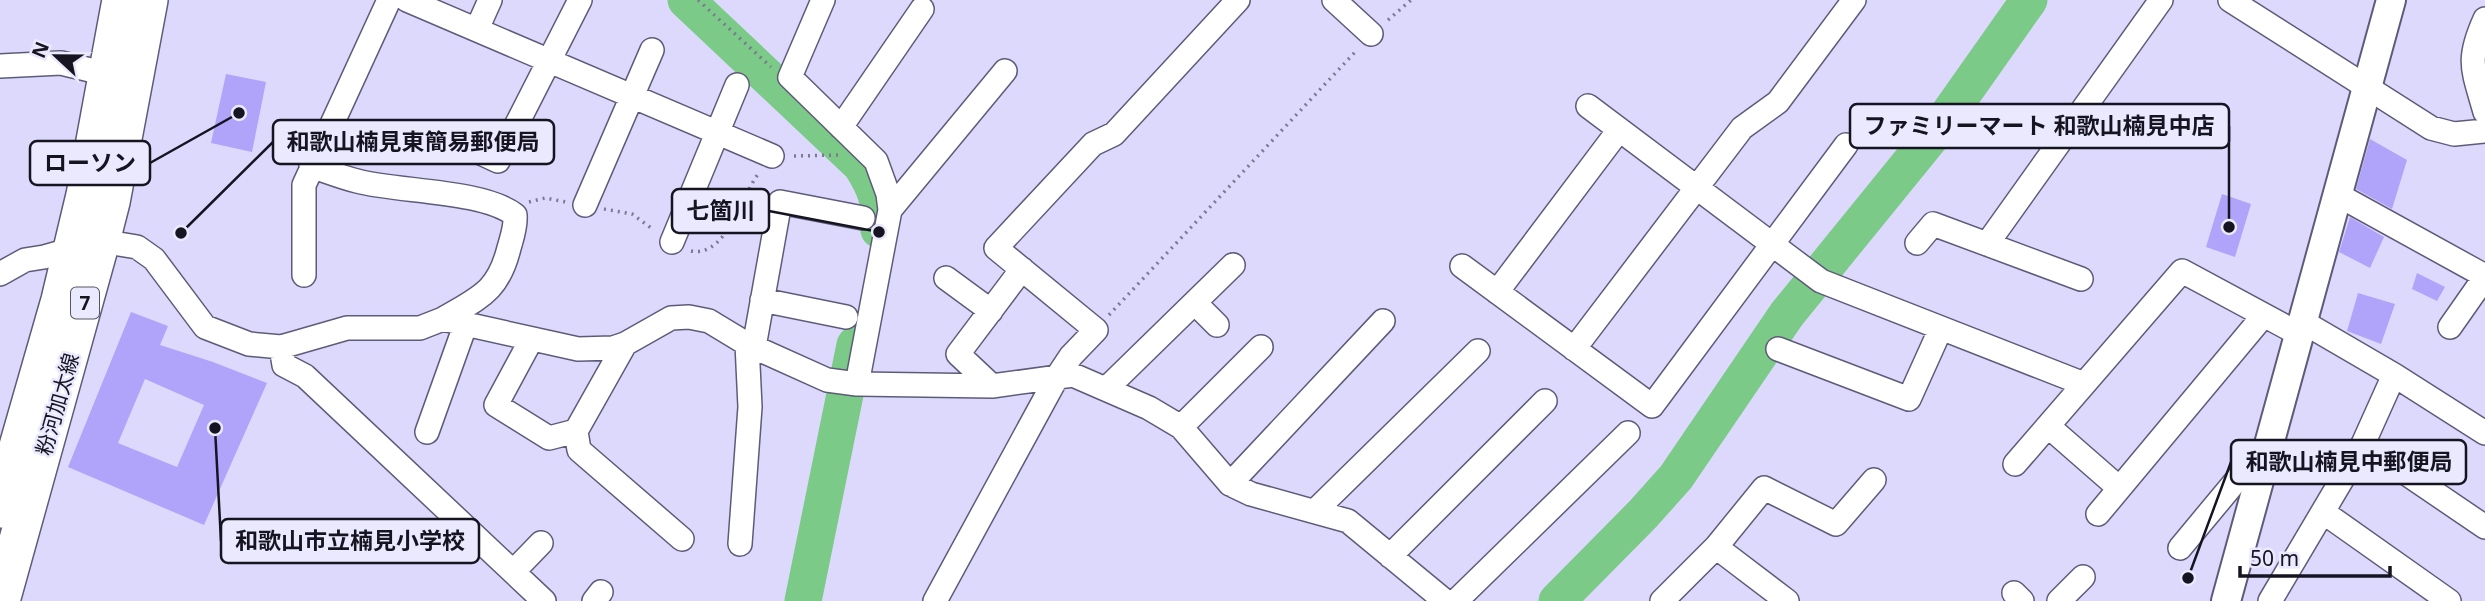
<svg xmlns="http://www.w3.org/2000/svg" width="2485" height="601" viewBox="0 0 2485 601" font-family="'Noto Sans','Noto Sans JP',sans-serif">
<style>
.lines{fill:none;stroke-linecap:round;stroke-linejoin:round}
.river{stroke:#7bca88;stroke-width:37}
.building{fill:#b0a4fa;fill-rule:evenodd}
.minor-casing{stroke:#5e5b79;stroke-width:26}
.tertiary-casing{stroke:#5e5b79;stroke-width:32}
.primary-casing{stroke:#5e5b79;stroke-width:40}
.path{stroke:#7c7991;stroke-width:3.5;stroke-dasharray:2 5;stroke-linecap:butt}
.minor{stroke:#fff;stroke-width:23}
.tertiary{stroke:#fff;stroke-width:28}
.primary{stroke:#fff;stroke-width:37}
.labels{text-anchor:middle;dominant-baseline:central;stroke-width:5;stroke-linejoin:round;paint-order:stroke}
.shield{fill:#eae9fe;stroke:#565463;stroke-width:2}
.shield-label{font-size:19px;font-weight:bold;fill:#161421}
.street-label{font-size:21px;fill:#161421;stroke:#eae9fe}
.leader{fill:none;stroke:#161421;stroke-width:2.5}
.callout-dot{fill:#161421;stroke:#eae9fe;stroke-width:2.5}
.callout{fill:#eae9fe;stroke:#161421;stroke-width:2.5}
.callout-label{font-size:23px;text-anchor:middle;font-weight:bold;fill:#161421}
</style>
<rect width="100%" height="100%" fill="#ddd9fd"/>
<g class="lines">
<path class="river" d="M686,0L861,165C876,189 881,202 879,230
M803,601L855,345
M1557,601L1643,514L1676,477L1787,314L1943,122L2029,0"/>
</g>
<path class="building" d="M226,74L266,82L252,152L211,143Z
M2370,139L2407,160L2392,209L2356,189Z
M2222,194L2251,204L2235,257L2206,247Z
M2350,217L2384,237L2370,268L2339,252Z
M2417,273L2445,287L2437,301L2412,289Z
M2358,293L2395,304L2381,344L2347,331Z
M131,312L168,326L160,345L213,362L267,383L204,525L68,467ZM145,379L204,405L177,467L118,443Z"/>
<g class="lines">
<g class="minor-casing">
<path id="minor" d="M407,0L772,156
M823,0L790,77L876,161L888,194L890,210L857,384
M1334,0L1371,34
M2230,0L2431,128L2454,134L2485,131
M2485,19C2466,61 2473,69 2485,112
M477,29L490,0
M0,66L61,63L107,74
M1588,106L1821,281L2084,384
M841,127L922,9
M435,132L498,161L580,0
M311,166C326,171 341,177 357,181C398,192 483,190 515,215C516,227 512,237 509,248C498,292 480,297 443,319
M2338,195L2485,276
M585,205L652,50
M890,210L1005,71
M672,242L737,85
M1917,243L1933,224L2081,279
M1987,244L2161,0
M1462,266L1652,406L1846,145
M0,274L25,260L44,257L101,241L137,247L154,259L205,327L249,344L281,347L347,328H420L443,319L578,349L613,348L625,344L671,318L689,317L709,321L747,344L827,380L857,384L992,386L1073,375L1149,408L1181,427L1230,484L1251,494L1348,521L1445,601
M304,275V185L389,0
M946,278L991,311
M1497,292L1619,130
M762,300L846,317
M1195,303L1217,325
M2303,322L2394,375L2485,433
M2450,327L2485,277
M531,340L496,405L549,438L576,431
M625,344L576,431L579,450L682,539
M281,347L284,365L305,376L544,601
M754,347L780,202L863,218
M1574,349L1742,128L1778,102L1854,0
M1778,349L1909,399L1941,328
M992,386L958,354L1022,269
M1107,388L1233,265
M2048,426L2119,488
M1181,427L1261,347
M427,432L466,323
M2363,444L2485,527
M2015,464L2182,271L2299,334
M1230,484L1383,321
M1316,510L1478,351
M2323,512L2449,601
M2098,514L2264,315
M740,544L750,407L747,344
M1716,547L1787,601
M2180,548L2244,471L2261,472
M1390,556L1545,401
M513,572L541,543
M2014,593L2022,601
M594,601L601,592
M935,601L1057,377L1071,356L1096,330L996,248L1093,144L1114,134L1238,0
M1456,601L1628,433
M1662,601L1716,547L1764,488L1836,524L1874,480
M2059,601L2083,577
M2270,601L2363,444L2394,375"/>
</g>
<g class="tertiary-casing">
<path id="tertiary" d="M2226,601L2391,0"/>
</g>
<g class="primary-casing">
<path id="primary" d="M0,509L60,300L85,195L121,0
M1,601L101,241L111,202L149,0"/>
</g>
<path class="path" d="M698,0L771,67
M1388,20L1411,0
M794,156L838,155
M529,202L545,198L566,202
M604,209L632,214L654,230
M691,251C727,258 742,194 759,173
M1109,315L1357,50"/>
<use href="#minor" class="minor"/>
<use href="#tertiary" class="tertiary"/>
<use href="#primary" class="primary"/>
</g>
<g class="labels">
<rect class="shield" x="71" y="287.5" width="28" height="31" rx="5"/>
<g class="shield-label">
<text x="85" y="303">7</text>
</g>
<g class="street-label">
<text transform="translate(57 404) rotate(-74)">粉河加太線</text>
</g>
</g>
<path class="leader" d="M2229 227L2229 126M181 233L273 142M239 113L150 163M879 232L769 211M2188 578L2231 462M215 428L221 541"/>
<g class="callout-dot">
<circle cx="2229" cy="227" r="7"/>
<circle cx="181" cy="233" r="7"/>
<circle cx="239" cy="113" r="7"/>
<circle cx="879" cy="232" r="7"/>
<circle cx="2188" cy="578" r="7"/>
<circle cx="215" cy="428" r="7"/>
</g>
<g class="callout">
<rect x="1850" y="104" width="379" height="44" rx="7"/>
<rect x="273" y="120" width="281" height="44" rx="7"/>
<rect x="30" y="141" width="120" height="44" rx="7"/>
<rect x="672" y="189" width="97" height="44" rx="7"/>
<rect x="2231" y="440" width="235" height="44" rx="7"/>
<rect x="221" y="519" width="258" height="44" rx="7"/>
</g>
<g class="callout-label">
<text x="2039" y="134">ファミリーマート 和歌山楠見中店</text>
<text x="413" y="150">和歌山楠見東簡易郵便局</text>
<text x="90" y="171">ローソン</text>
<text x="721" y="219">七箇川</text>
<text x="2349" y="470">和歌山楠見中郵便局</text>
<text x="350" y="549">和歌山市立楠見小学校</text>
</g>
<g transform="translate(56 56) rotate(292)" stroke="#eae9fe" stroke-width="5" paint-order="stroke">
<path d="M0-5L12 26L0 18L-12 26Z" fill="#161421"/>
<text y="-10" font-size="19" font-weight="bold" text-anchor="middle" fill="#161421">N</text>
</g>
<path d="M2240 566v10h150v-10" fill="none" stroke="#161421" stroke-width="3.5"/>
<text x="2250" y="566" font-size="21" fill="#161421" stroke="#eae9fe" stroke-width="5" paint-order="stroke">50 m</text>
</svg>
